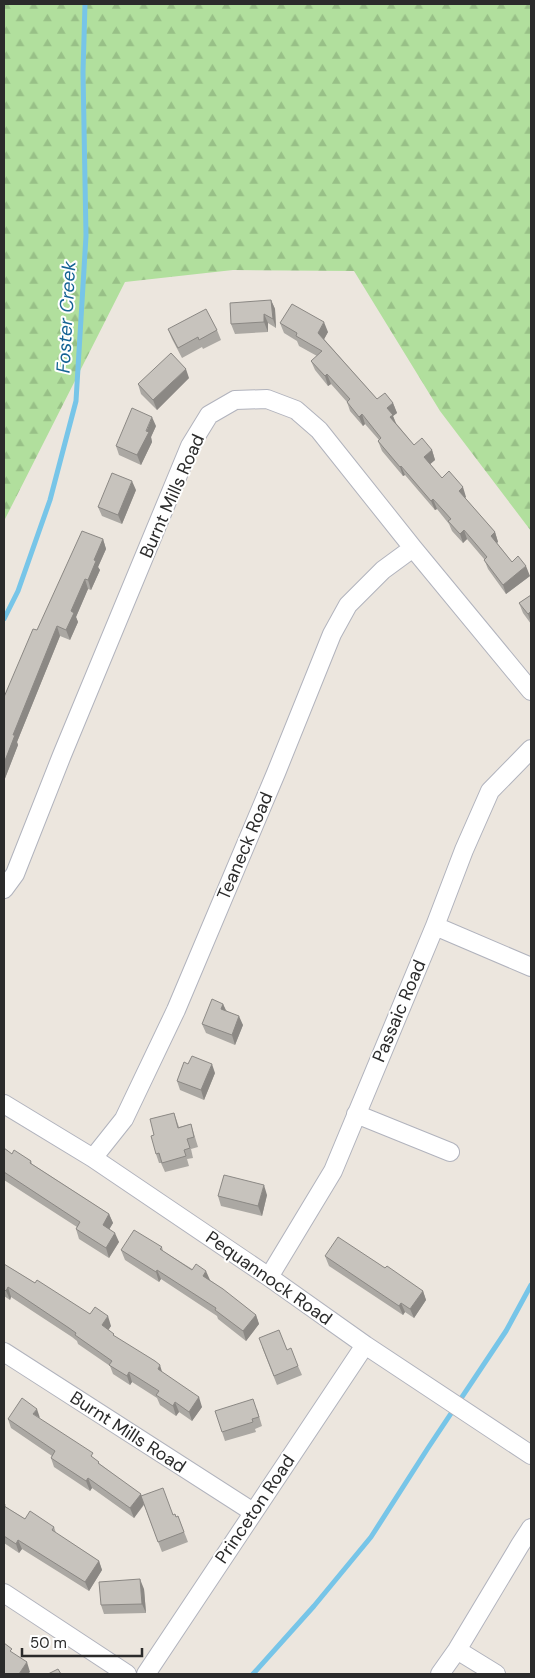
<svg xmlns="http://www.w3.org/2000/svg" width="535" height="1678" viewBox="0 0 535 1678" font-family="'DM Sans',sans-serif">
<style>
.forest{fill:url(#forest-firs)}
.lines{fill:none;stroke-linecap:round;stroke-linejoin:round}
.stream{stroke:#77c5e8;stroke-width:5}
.minor-casing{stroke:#b1b3bd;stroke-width:20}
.minor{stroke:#fff;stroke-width:18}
.wall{fill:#aba8a3}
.shaded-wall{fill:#8b8884}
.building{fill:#c7c3bd;stroke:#8b8884}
.labels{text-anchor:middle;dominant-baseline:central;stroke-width:4;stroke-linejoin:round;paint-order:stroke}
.street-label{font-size:18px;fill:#2b2b2b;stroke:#fff}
.water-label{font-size:19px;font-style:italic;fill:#156394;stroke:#fff}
</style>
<defs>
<pattern id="forest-firs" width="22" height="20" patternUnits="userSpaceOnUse" patternTransform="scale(1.25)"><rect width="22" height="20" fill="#b1df9d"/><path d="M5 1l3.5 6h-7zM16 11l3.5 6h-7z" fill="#98c087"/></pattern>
</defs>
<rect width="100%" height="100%" fill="#ece6de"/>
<path class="forest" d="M4,4H531V531L440,411L354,271L233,270L125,282L4,521Z"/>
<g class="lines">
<path class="stream" d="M4,619L18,591L50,500L76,401L86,236L83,72L85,4
M253,1674L314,1606L371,1537L428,1448L506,1331L531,1285"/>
<g class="minor-casing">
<path id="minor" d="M4,889L15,874L62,755L190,446L209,415L235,400L267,399L296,410L319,430L413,548L531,691
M435,926L531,967
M4,1104L93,1158L269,1277L365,1345L531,1455
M356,1114L450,1152
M93,1158L124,1119L176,1010L276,773L332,634L348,605L383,570L413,548
M269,1277L333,1171L435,926L464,850L490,791L531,749
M4,1352L253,1512
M4,1593L127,1674
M457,1650L496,1674
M146,1674L365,1345
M440,1674L457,1650L520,1545L531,1528"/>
</g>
<use href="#minor" class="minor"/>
</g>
<path class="wall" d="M271,300L275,309L276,328L268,323V332L235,334L231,324Z
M280,323L328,332L324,339L377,399L393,403L397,413L393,416L396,423L414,445L432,450L435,460L430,464L442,478L466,497L465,498L495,532L498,542L497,543L512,562L530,576L506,594L488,569L484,559L467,539L463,543L452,531L449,524L437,509L435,510L405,475L403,476L382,451L378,441L379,440L365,424L363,426L350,411L347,402L331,384L328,386L315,370L311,361L317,356L299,346L297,341L284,333Z
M168,329L217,330L221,340L203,349L202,347L182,358L172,339Z
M189,378L157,410L141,394L138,384Z
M156,426L151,437L152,442L141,465L119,455L116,446Z
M136,490L122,524L102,516L98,507Z
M103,539L106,549L98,567L100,570L91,590L88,589L76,617L78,622L70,640L60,636L17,742L18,745L4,781V697L37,630Z
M531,595V624L523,613L519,603Z
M223,1004L226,1010L243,1025L235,1045L206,1033L202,1024Z
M215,1073L204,1100L180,1090L177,1081Z
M174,1113L179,1127L191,1124L198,1147L191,1149L193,1158L187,1159L189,1166L165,1172L161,1163H159L156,1154L154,1135Z
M4,1148L12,1154L31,1161L32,1164L109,1214L113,1223L109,1229L119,1242L109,1258L79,1239L76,1229L77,1227L4,1180Z
M267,1195L262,1216L221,1206L218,1196Z
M162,1247L163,1251L210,1280L256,1315L259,1324L246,1341L218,1319L217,1316L161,1279L159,1282L125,1260L121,1250Z
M325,1256L385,1268L423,1291L426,1300L414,1318L405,1312L403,1315L329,1266Z
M4,1264L35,1283L111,1326L108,1330L115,1337L163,1373L202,1407L192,1421L179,1412L176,1416L160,1405L157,1398L132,1382L130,1385L113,1374L110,1366L78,1344L77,1341L72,1337L11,1297L10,1300L4,1296Z
M262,1347L287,1350L298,1366L302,1375L277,1385Z
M257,1409L262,1426L255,1429L256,1432L225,1441L222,1432Z
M8,1419H40L95,1459L100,1464L142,1496L176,1517L178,1516L188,1542L162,1552L144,1505L134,1518L92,1488L90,1491L54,1467L51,1458L52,1456L11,1428Z
M4,1503L5,1504L6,1507L25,1519L54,1527L56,1533L99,1561L102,1570L89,1591L22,1549L19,1553L4,1543Z
M144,1589L146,1613L104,1614L101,1605Z"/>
<path class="shaded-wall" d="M271,300L275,309L276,328L273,319Z
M264,314L268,323V332L264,322Z
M324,322L328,332L322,343L318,333Z
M186,369L189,378L157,410L153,400Z
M327,374L331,384L328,386L325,376Z
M393,403L397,413L393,416L396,424L394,426L387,408Z
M362,414L365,424L363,426L359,417Z
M152,417L156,426L151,437L152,442L141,465L137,455Z
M432,450L435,460L428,466L424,457Z
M401,466L405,475L403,476L400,467Z
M132,481L136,490L122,524L118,515Z
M463,487L466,497L462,500L459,491Z
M433,499L437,509L435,510L431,501Z
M464,530L467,539L463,543L460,534Z
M495,532L498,542L494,545L491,536Z
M103,539L106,549L98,567L100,570L91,590L88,580L94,560Z
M526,566L530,576L506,594L503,585Z
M85,579L88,589L76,617L78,622L70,640L66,630L71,611Z
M530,612L531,615V623L528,614Z
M57,626L60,636L17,742L18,745L4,781V763L13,735Z
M223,1004L227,1013L221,1009Z
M239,1016L243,1025L235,1045L232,1035Z
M212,1064L215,1073L204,1100L201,1090Z
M264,1185L267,1195L262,1216L258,1206Z
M109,1214L113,1223L106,1235L103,1225Z
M115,1233L119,1242L109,1258L106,1248Z
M157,1270L161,1279L159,1282L156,1272Z
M206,1271L210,1280L206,1286L203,1276Z
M8,1287L11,1297L10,1300L6,1291Z
M423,1291L426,1300L414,1318L410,1309Z
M401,1303L405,1312L403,1315L399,1306Z
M256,1315L259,1324L246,1341L243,1331Z
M108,1316L111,1326L105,1335L102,1325Z
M160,1365L163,1375L158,1369Z
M129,1372L132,1382L130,1385L127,1376Z
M199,1397L202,1407L192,1421L189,1412Z
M175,1402L179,1412L176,1416L173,1406Z
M37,1409L40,1418L33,1414Z
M88,1478L92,1488L90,1491L86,1481Z
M141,1494L144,1504L134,1518L130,1508Z
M18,1540L22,1549L19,1553L16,1544Z
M99,1561L102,1570L89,1591L85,1582Z
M140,1579L144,1589L146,1613L142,1604Z
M27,1662L30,1672L28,1674H19Z"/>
<path class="building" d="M271,300L273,319L264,314V322L231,324L230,303Z
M292,304L324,322L318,333L377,399L385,393L393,403L387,408L393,415L390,417L414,445L422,438L432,450L424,457L442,478L449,471L463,487L459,491L495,532L491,536L512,562L518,556L526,566L503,585L484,560L487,557L464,530L460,534L448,521L451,519L433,499L431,501L401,466L400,467L378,441L381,438L362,414L359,417L347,402L350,399L327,374L325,376L311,361L322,351L296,336L297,333L280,323Z
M206,309L217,330L199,340L198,337L178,348L168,329Z
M171,353L186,369L153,400L138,384Z
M132,408L152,417L146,431L149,432L137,455L116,446Z
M112,473L132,481L118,515L98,507Z
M82,531L103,539L94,560L96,561L88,580L85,579L71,611L74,613L66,630L57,626L13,735H15L4,763V697L33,629L37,630Z
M531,595V614L530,612L528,614L519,603Z
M212,999L223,1004L221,1009L239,1016L232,1035L202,1024Z
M192,1056L212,1064L201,1090L177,1081L184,1062L188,1064Z
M174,1113L178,1128L191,1124L194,1137L187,1139L190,1148L184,1150L186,1156L162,1163L159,1153L156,1154L151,1136L154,1135L150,1119Z
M4,1148L12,1154L14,1150L31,1161L30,1163L109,1214L103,1225L115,1233L106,1248L76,1229L80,1222L4,1172Z
M224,1175L264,1185L258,1206L218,1196Z
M134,1230L162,1247L160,1249L192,1270L196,1264L206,1271L203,1276L223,1289L256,1315L243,1331L215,1310L216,1308L157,1270L156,1272L121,1250Z
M338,1237L385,1268L387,1266L423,1291L410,1309L401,1303L399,1306L325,1256Z
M4,1264L35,1283L37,1280L90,1314L95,1307L108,1316L102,1325L114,1334L113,1335L155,1361L160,1365L158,1369L199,1397L189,1412L175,1402L173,1406L156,1395L159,1391L129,1372L127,1376L109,1365L112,1361L75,1335L76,1333L69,1328L8,1287L6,1291L4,1289Z
M279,1330L287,1350L291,1348L298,1366L274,1376L259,1338Z
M22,1398L37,1409L33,1414L93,1453L91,1456L99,1462L98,1463L141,1494L130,1508L88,1478L86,1481L51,1458L55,1451L8,1419Z
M253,1399L259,1417L252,1419L253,1422L222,1432L215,1411Z
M163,1488L173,1515L175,1514L176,1517L178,1516L184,1532L158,1542L141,1496Z
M4,1503L5,1504L4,1506L25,1519L30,1511L54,1527L52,1530L99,1561L85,1582L18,1540L16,1544L4,1536Z
M140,1579L142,1604L101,1605L99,1582Z
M4,1643L12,1649L10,1651L27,1662L19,1674H6L4,1672Z
M58,1669L61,1674H48Z"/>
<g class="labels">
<g class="street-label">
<text transform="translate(172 496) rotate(-66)">Burnt Mills Road</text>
<text transform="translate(245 846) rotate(-67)">Teaneck Road</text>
<text transform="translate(399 1011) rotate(-67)">Passaic Road</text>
<text transform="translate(269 1278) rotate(35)">Pequannock Road</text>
<text transform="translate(128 1432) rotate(33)">Burnt Mills Road</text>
<text transform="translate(255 1509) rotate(-56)">Princeton Road</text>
</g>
<g class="water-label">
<text transform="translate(66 317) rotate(-87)">Foster Creek</text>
</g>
</g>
<rect width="535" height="1678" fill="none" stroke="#2b2b2b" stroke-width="10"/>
<path d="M22 1648v8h120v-8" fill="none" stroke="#2b2b2b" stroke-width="2.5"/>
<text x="30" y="1648" font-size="15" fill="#2b2b2b" stroke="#ffffff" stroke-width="4" paint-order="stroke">50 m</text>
</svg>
